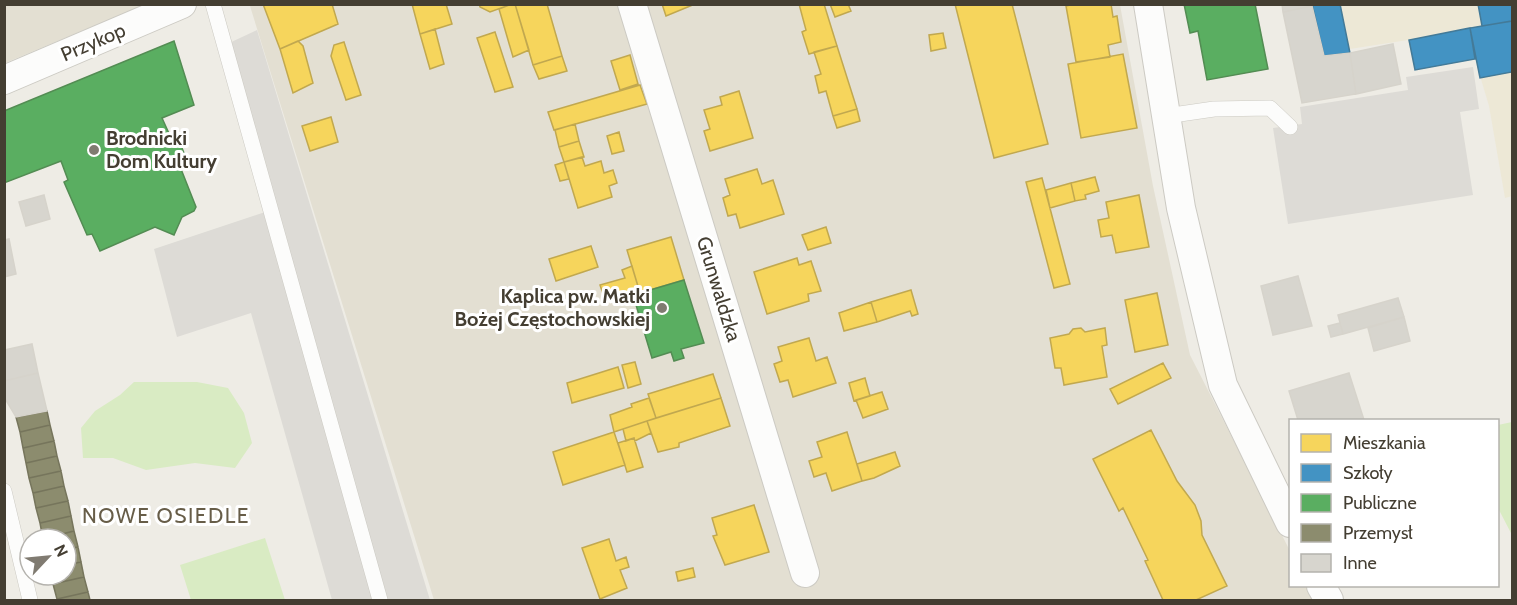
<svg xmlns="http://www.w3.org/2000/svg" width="1517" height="605" viewBox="0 0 1517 605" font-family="Cabin,sans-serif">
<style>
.residential{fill:#e3dfd2}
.education{fill:#ede8d6}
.green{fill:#d9ebc3}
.parking{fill:#dddbd6}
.homes{fill:#f6d55c;stroke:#c1a84f;stroke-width:1.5}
.schools{fill:#4393c3;stroke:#437a98;stroke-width:1.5}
.public{fill:#5aae61;stroke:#538c53;stroke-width:1.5}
.industry{fill:#8c8c6e;stroke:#76755c;stroke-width:1.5}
.building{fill:#d7d5ce;stroke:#d6d3cb;stroke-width:1.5}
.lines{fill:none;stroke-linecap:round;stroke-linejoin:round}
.lane-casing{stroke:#cccac3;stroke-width:16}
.street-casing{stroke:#cccac3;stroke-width:30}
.lane{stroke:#fcfcfb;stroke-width:15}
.street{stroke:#fcfcfb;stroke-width:28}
.poi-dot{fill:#807b71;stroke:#fff;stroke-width:2}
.labels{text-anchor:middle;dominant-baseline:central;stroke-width:6;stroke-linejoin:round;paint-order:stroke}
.street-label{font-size:20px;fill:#443e32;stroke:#fff}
.poi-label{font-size:20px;font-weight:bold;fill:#443e32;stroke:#fff;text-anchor:start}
.neighbourhood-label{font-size:21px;letter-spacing:1.5px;fill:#675d48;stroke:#fff}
</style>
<rect width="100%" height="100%" fill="#eeece5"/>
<path class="residential" d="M5,4H144V5L5,63Z
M253,4L1120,5L1153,186L1190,355L1290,551V586H1308L1316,600H434L250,6Z"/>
<path class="education" d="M1315,5H1512V196L1505,198L1489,106L1475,59L1415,70L1408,40L1324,53Z"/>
<path class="green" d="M134,382H197L228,388L244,413L252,443L235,468L195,463L146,470L113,458H83L81,428L95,411L120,395Z
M1512,422V535L1498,508V425Z
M265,538L285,600H191L180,565Z"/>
<path class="parking" d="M257,30L430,600H332L251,313L177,337L154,249L271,210L225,45Z
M1473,67L1479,109L1460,112L1473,195L1288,224L1273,128L1302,124L1300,107L1408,90L1406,77Z"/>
<path class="homes" d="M263,4H332L338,24L280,49Z
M412,4H446L452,24L420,34Z
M479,4H512L490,12L480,7Z
M512,4H515L529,50L513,57L499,9Z
M515,4H547L562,56L533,65Z
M662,4H695L666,16Z
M799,4H824L837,46L809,54L802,32L806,30Z
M830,4H848L851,11L835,17Z
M955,4H1012L1048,144L994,158Z
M1074,4H1111L1113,17L1117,16L1121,42L1108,45L1110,57L1076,62L1066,6Z
M435,29L444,64L430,69L420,34Z
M495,32L513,87L495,92L477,38Z
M943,33L946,48L931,51L929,35Z
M298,41L303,46L313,83L293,93L280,49Z
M344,42L361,95L346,100L331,56L334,45Z
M837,46L857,109L833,116L826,91L819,93L815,76L821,74L814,52Z
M1123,54L1137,128L1081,138L1068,64Z
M630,55L638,84L620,90L611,61Z
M562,56L567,71L539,79L533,65Z
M640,85L647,104L554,130L548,112Z
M739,91L753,138L710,151L704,131L710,129L704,110L722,105L720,97Z
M857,109L860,121L837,128L833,116Z
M331,117L338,142L310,151L302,126Z
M575,124L579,141L559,147L555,130Z
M619,132L624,151L612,154L607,136Z
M579,141L584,157L564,162L559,147Z
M582,157L585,166L601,161L604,173L613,170L617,183L609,186L612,197L578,208L564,162Z
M564,162L569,179L560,181L555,165Z
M757,169L762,184L773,180L784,214L740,228L736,214L728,216L723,198L730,195L725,179Z
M1095,177L1099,191L1085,195L1086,199L1075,201L1071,183Z
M1042,178L1070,284L1054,288L1026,182Z
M1071,183L1075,201L1050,208L1046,190Z
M1139,195L1149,247L1116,253L1112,235L1101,237L1098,220L1109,218L1106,202Z
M826,227L831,243L808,250L802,235Z
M671,237L684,280L640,293L627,250Z
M591,246L598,267L556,281L549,259Z
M797,258L799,265L811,261L821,291L808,294L809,301L767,314L754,272Z
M632,266L640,293L606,303L600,285L625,278L622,270Z
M911,290L918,314L912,316L910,311L877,322L871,302Z
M1157,293L1168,345L1135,352L1125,300Z
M871,302L877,322L844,331L839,313Z
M1081,328L1085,332L1105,328L1107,345L1102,346L1107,377L1064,385L1061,368H1055L1050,338L1069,334L1073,329Z
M809,338L816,361L827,357L836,383L793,397L788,380L780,382L774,364L782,361L778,347Z
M635,362L641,384L628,388L622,365Z
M1163,363L1171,378L1118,404L1110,389Z
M618,367L624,388L572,403L567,383Z
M713,374L721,398L656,418L648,394Z
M865,378L870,396L854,401L849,383Z
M882,392L888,409L863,418L856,400Z
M649,398L656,418L614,432L610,415L632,407L631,404Z
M721,398L730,426L679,443V447L658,452L647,421Z
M647,421L651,433L635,441L634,438L626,441L623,429Z
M1151,430L1177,481L1195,505L1201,521L1202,535L1227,586L1196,600H1163L1145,561L1148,560L1123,508L1119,511L1093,459Z
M614,432L625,465L563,485L553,452Z
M847,432L862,481L832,491L826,473L814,477L809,461L822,457L817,442Z
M634,438L643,467L627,472L618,443Z
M895,452L900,466L874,478L862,481L857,464Z
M754,505L769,552L725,565L713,536L717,535L712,518Z
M609,539L616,561L626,557L629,567L620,570L627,588L600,599L582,548Z
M693,568L695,577L678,581L676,572Z"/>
<path class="schools" d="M1312,4H1340L1350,53L1324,56Z
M1478,4H1512V21L1482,26Z
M1512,21V72L1480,78L1470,28Z
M1470,28L1475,59L1415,70L1409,40Z"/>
<path class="public" d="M1184,4H1255L1268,69L1207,80L1198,31L1190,33Z
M174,41L194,105L162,118L172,140L180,143L186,158L181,169L196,207L194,211L182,217L174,235L155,227L100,251L92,234L87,235L64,182L68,180L61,161L4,183V111Z
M684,280L704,343L681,349L684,358L674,361L671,352L652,358L633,295Z"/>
<path class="industry" d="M47,411L50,425L20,432L16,417Z
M50,425L54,441L23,448L20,432Z
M54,441L57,456L26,463L23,448Z
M57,456L61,471L29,478L26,463Z
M61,471L64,486L33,493L29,478Z
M64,486L68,501L36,508L33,493Z
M68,501L71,516L40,523L36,508Z
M71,516L74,531L43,539L40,523Z
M74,531L78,547L66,549V539H43Z
M78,547L81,562L66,565V549Z
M81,562L84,577L53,584L52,575H66V565Z
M84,577L88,592L57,599L53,584Z
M88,592L90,600H57V599Z"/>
<path class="building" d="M1282,4H1312V6L1283,12Z
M1312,6L1324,56L1350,53L1356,94L1302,103L1283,12Z
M1393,44L1401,84L1356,94L1350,53Z
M44,195L50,219L26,226L19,202Z
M9,239L16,274L4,277V240Z
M1298,276L1312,326L1273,335L1261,286Z
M1398,298L1404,317L1343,334L1338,315Z
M1404,317L1410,341L1374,351L1368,328Z
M1340,323L1343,334L1331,337L1328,326Z
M32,344L38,373L4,381V350Z
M38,373L47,411L16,417L4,397V381Z
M1349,373L1364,420H1298L1289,391Z"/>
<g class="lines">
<g class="lane-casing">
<path id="lane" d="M213,4L380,600
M1166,116L1214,109L1270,108L1290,127
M4,491L30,600"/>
</g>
<g class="street-casing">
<path id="street" d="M632,4L805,573
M1148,4L1181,208L1223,385L1290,523
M4,80L182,4
M1321,586L1329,600"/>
</g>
<use href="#lane" class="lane"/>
<use href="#street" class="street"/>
</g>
<g class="poi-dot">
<circle cx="94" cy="150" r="6"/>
<circle cx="662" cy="308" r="6"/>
</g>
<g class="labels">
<g class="street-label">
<text transform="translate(93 42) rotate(-23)">Przykop</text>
<text transform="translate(719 289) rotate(73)">Grunwaldzka</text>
</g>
<g class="poi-label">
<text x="106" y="138">Brodnicki<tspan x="106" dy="23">Dom Kultury</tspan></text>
<text x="650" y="296" text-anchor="end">Kaplica pw. Matki<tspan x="650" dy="23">Bożej Częstochowskiej</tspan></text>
</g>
<g class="neighbourhood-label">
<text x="166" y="515">NOWE OSIEDLE</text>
</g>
</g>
<rect width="1517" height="605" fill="none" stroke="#443e32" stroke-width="12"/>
<rect x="1289" y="419" width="210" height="168" fill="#ffffff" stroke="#b4b2ad" stroke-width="1.5"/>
<rect x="1301" y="434" width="30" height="18" fill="#f6d55c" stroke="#b4b2ad" stroke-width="1.5"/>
<text x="1343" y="449" font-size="18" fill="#443e32">Mieszkania</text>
<rect x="1301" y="464" width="30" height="18" fill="#4393c3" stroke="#b4b2ad" stroke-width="1.5"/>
<text x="1343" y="479" font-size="18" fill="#443e32">Szkoły</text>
<rect x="1301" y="494" width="30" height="18" fill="#5aae61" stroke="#b4b2ad" stroke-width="1.5"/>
<text x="1343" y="509" font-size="18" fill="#443e32">Publiczne</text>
<rect x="1301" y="524" width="30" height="18" fill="#8c8c6e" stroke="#b4b2ad" stroke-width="1.5"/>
<text x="1343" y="539" font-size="18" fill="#443e32">Przemysł</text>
<rect x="1301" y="554" width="30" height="18" fill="#d7d5ce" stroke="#b4b2ad" stroke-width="1.5"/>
<text x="1343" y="569" font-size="18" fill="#443e32">Inne</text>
<g transform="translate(48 557) rotate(64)"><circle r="28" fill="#ffffff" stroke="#b4b2ad" stroke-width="1.5"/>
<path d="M0-4.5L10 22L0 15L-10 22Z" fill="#807b71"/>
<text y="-9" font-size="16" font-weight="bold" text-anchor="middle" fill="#443e32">N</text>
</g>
</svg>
